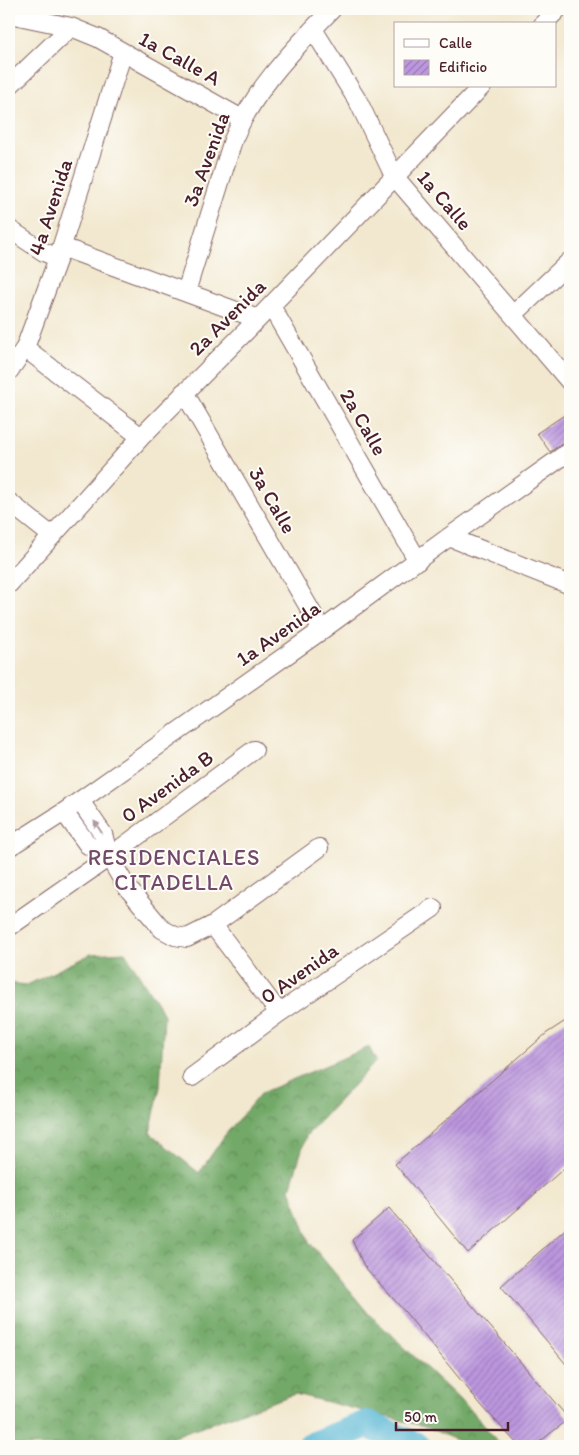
<svg xmlns="http://www.w3.org/2000/svg" width="579" height="1455" viewBox="0 0 579 1455" font-family="Itim,sans-serif">
<style>
.forest{fill:url(#forest-crowns);stroke:#5e6449}
.lines{fill:none;stroke-linecap:round;stroke-linejoin:round}
.river{stroke:#58b7d6;stroke-width:28}
.building{fill:url(#building-hatch)}
.minor-casing{stroke:#856564;stroke-width:20}
.minor{stroke:#fff;stroke-width:18}
.oneway{fill:#ae9aa0}
.labels{text-anchor:middle;dominant-baseline:central;stroke-width:4;stroke-linejoin:round;paint-order:stroke}
.street-label{font-size:21px;fill:#4a1f2b;stroke:#fdfcf7}
.neighbourhood-label{font-size:22px;letter-spacing:1px;fill:#72496a;stroke:#fdfcf7}
</style>
<defs>
<pattern id="forest-crowns" width="20" height="18" patternUnits="userSpaceOnUse" patternTransform="scale(1.25)"><rect width="20" height="18" fill="#72a967"/><path d="M2 6a3 3 0 1 1 6 0M12 15a3 3 0 1 1 6 0" fill="none" stroke="#608955"/></pattern>
<pattern id="building-hatch" width="6" height="6" patternUnits="userSpaceOnUse" patternTransform="scale(1.25)"><rect width="6" height="6" fill="#bc97df"/><path d="M-1 1l2-2M0 6l6-6M5 7l2-2" fill="none" stroke="#9b7bb5"/></pattern>
</defs>
<rect width="100%" height="100%" fill="#fdfcf7"/>
<filter id="ink" filterUnits="userSpaceOnUse"><feTurbulence type="fractalNoise" baseFrequency=".02" numOctaves="2"/><feDisplacementMap in="SourceGraphic" scale="10" xChannelSelector="R" yChannelSelector="G"/><feConvolveMatrix kernelMatrix="1 2 1 2 8 2 1 2 1" color-interpolation-filters="sRGB"/></filter>
<filter id="wash" filterUnits="userSpaceOnUse"><feTurbulence type="fractalNoise" baseFrequency=".0096" numOctaves="4" result="noise"/><feDisplacementMap in="SourceGraphic" scale="20" xChannelSelector="R" yChannelSelector="G"/><feGaussianBlur stdDeviation="1.12" result="paint"/><feColorMatrix in="noise" values="0 0 0 0 0 0 0 0 0 0 0 0 0 0 0 0 0 1.4 0 .05"/><feComposite in="paint" operator="in"/></filter>
<g filter="url(#wash)">
<rect width="100%" height="100%" fill="#f2e8cf"/>
<path class="forest" d="M125,952L164,1015L160,1087L150,1133L199,1173L225,1135L261,1093L369,1047L376,1061L306,1136L290,1189L309,1242L368,1313L473,1412L501,1446H470L424,1426L295,1394L145,1446H9V983L27,985L91,954Z"/>
<g class="lines">
<path class="river" d="M311,1446L367,1424L416,1446"/>
</g>
<g id="blocks">
<path class="building" d="M566,414L570,421V441L564,442L550,452L537,433Z
M570,1018V1163L468,1253L395,1164L547,1033Z
M389,1208L569,1419L534,1446H519L482,1406L405,1312L364,1266L352,1240Z
M570,1225V1369L501,1286Z"/>
</g>
</g>
<g filter="url(#ink)">
<use href="#blocks" fill-opacity="0" stroke="#856564" stroke-width="1"/>
<g class="lines">
<g class="minor-casing">
<path id="minor" d="M9,14L71,27L98,38L242,119
M543,24L558,9
M313,29L359,103L394,176L570,382
M9,86L71,27
M9,229L44,252L58,258
M62,247L258,319
M186,292L233,140C254,89 294,49 332,9
M271,306L418,561
M513,315L570,261
M25,348L141,437
M9,371L25,348L58,258L123,52
M184,392L322,630
M9,502L52,536
M449,537L570,585
M9,584L141,437L258,319L482,86
M80,801L103,834L109,857
M64,812L88,845L109,857L126,886L162,929L175,936L187,938L213,925L319,848
M9,847L64,812L322,630L449,537L570,451
M213,925L279,1013
M9,927L109,857L254,750
M192,1077L279,1013L433,908"/>
</g>
<use href="#minor" class="minor"/>
</g>
<defs><path id="oneway-solid" d="M-6-.8H1V-3.2L6.5 0L1 3.2V.8H-6Z" transform="scale(1.25)"/></defs>
<use class="oneway" href="#oneway-solid" transform="translate(98 827) rotate(-123)"/>
</g>
<g class="labels">
<g class="street-label">
<text transform="translate(180 58) rotate(29)">1a Calle A</text>
<text transform="translate(206 159) rotate(-70)">3a Avenida</text>
<text transform="translate(445 200) rotate(49)">1a Calle</text>
<text transform="translate(50 207) rotate(-72)">4a Avenida</text>
<text transform="translate(227 317) rotate(-45)">2a Avenida</text>
<text transform="translate(364 422) rotate(60)">2a Calle</text>
<text transform="translate(273 500) rotate(60)">3a Calle</text>
<text transform="translate(278 633) rotate(-35)">1a Avenida</text>
<text transform="translate(167 786) rotate(-36)">0 Avenida B</text>
<text transform="translate(299 973) rotate(-35)">0 Avenida</text>
</g>
<g class="neighbourhood-label">
<text x="174" y="857">RESIDENCIALES<tspan x="174" dy="25">CITADELLA</tspan></text>
</g>
</g>
<rect width="579" height="1455" fill="none" stroke="#fdfcf7" stroke-width="30"/>
<rect x="394" y="22" width="162" height="65" fill="#fdfcf7" stroke="#b5a4a5"/>
<rect x="404" y="39" width="25" height="8" fill="#ffffff" stroke="#b5a4a5"/>
<text x="439" y="48" font-size="15" fill="#4a1f2b">Calle</text>
<rect x="404" y="60" width="25" height="15" fill="url(#building-hatch)" stroke="#b5a4a5"/>
<text x="439" y="72" font-size="15" fill="#4a1f2b">Edificio</text>
<path d="M396 1422v8h112v-8" fill="none" stroke="#4a1f2b" stroke-width="2.5"/>
<text x="404" y="1422" font-size="15" fill="#4a1f2b" stroke="#fdfcf7" stroke-width="4" paint-order="stroke">50 m</text>
</svg>
